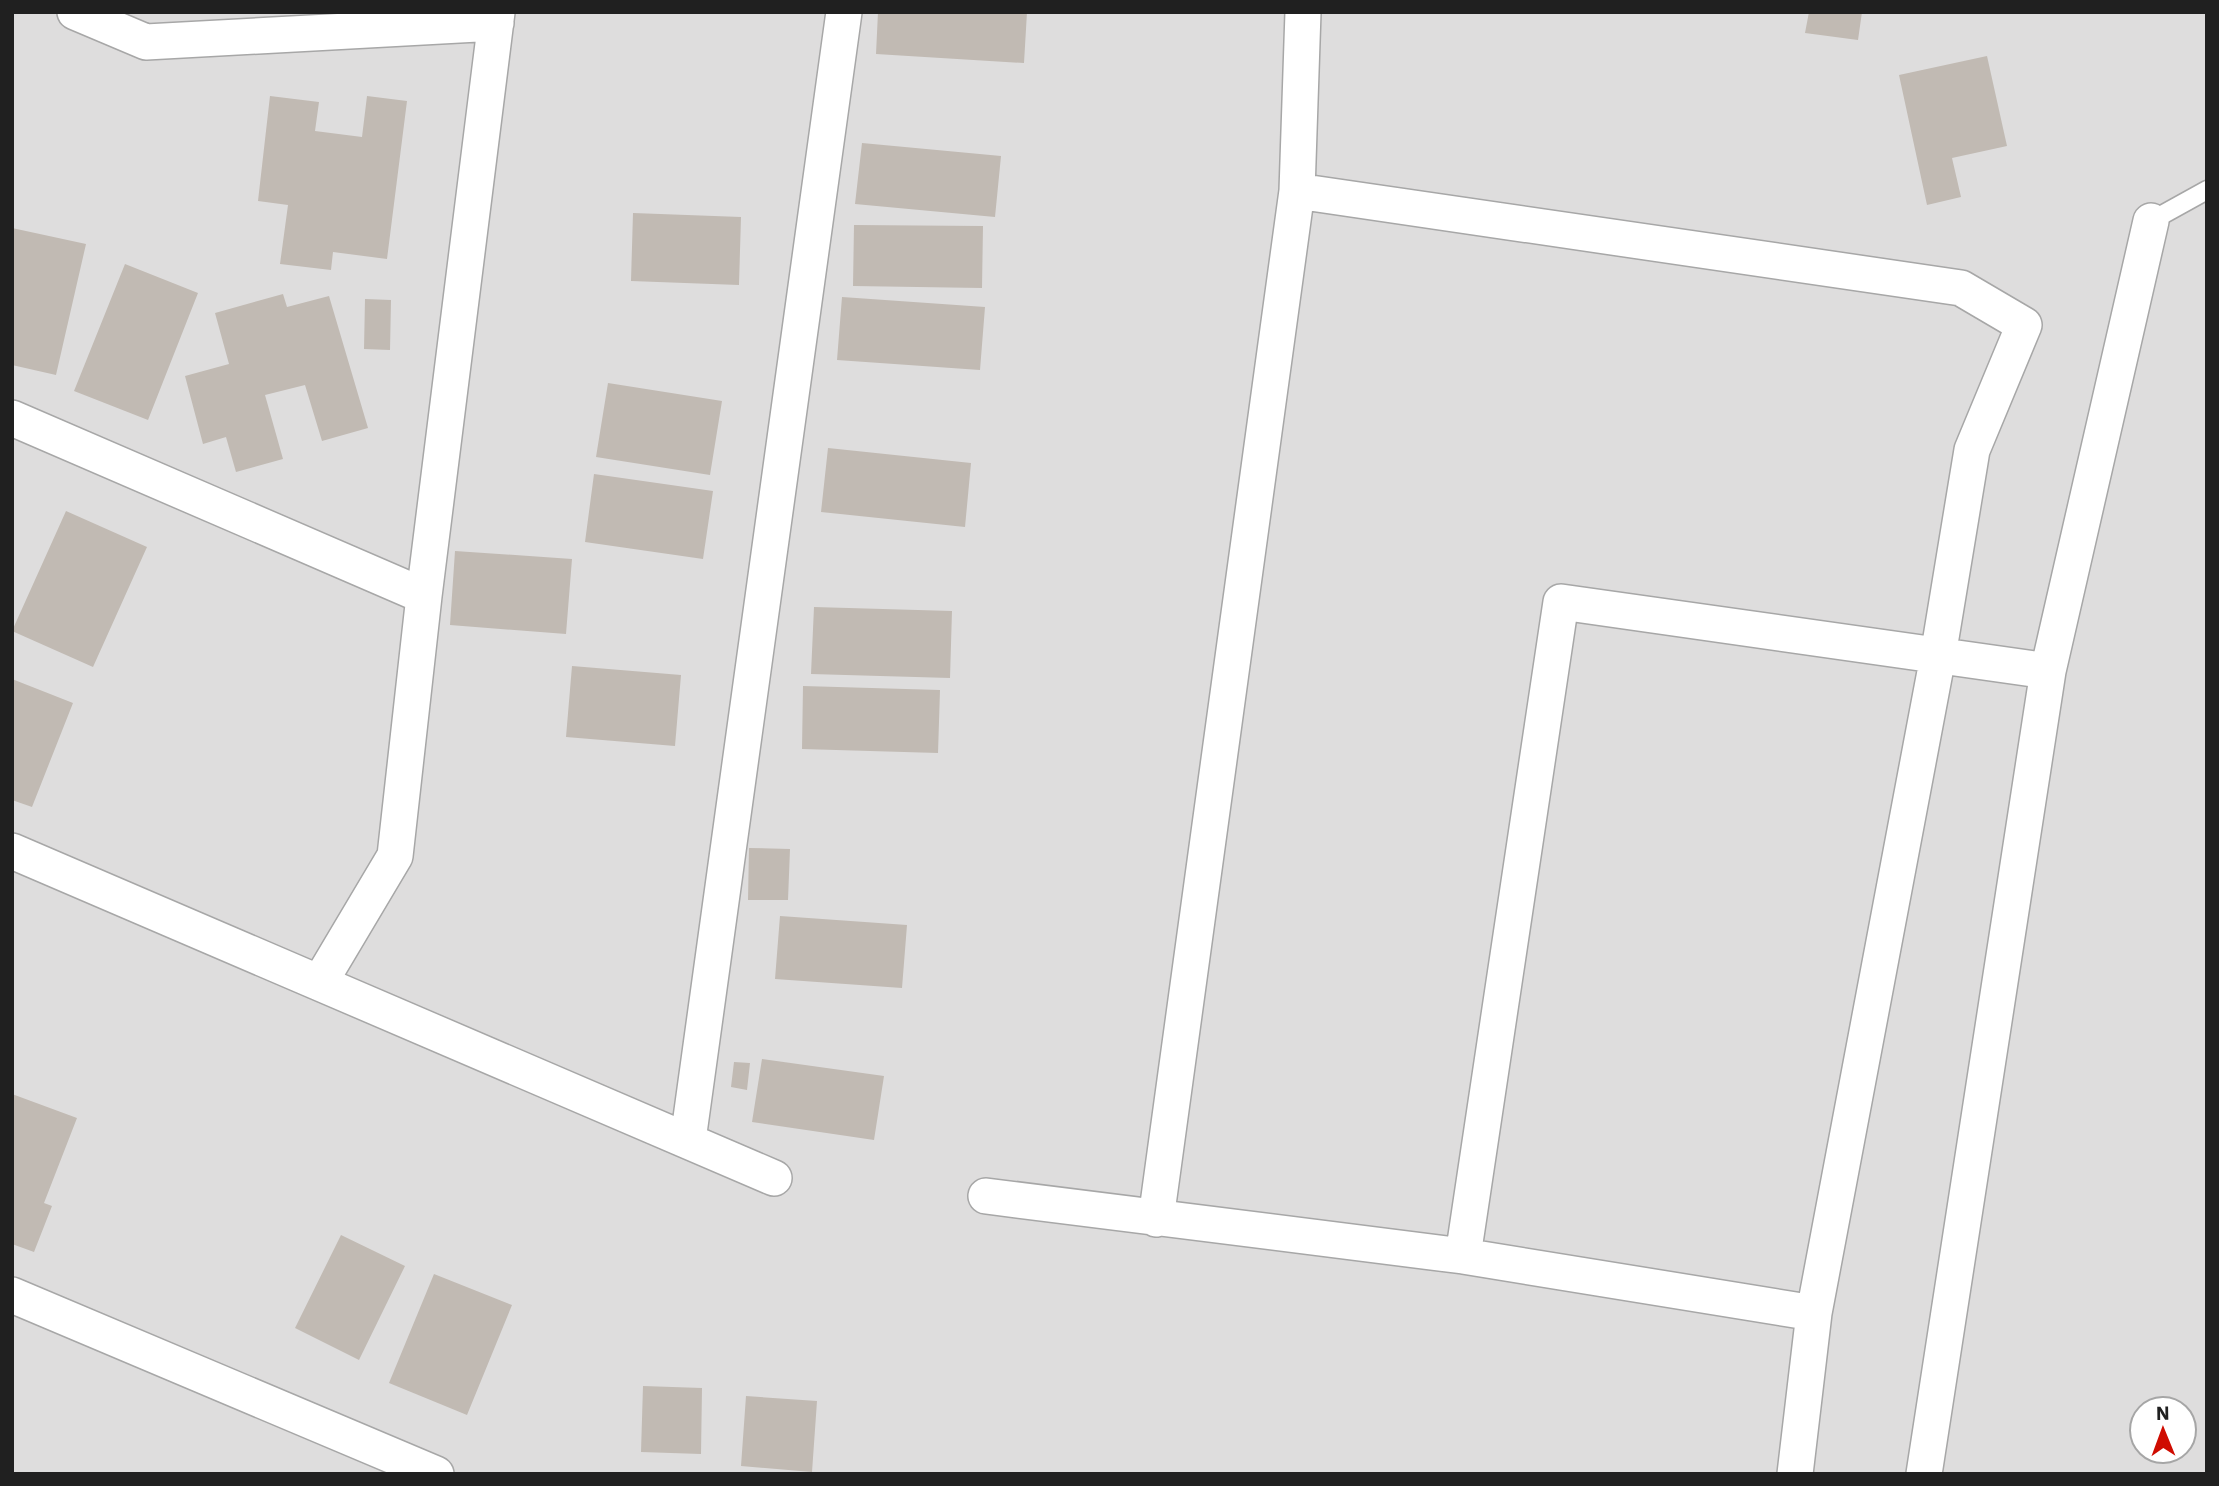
<svg xmlns="http://www.w3.org/2000/svg" width="2219" height="1486" viewBox="0 0 2219 1486" font-family="'IBM Plex Sans',sans-serif">
<style>
.residential{fill:#dedddd;fill-rule:evenodd}
.building{fill:#c1bab3}
.lines{fill:none;stroke-linecap:round;stroke-linejoin:round}
.lane-casing{stroke:#a7a7a7;stroke-width:21}
.street-casing{stroke:#a7a7a7;stroke-width:38}
.lane{stroke:#fff;stroke-width:18}
.street{stroke:#fff;stroke-width:35}
</style>
<rect width="100%" height="100%" fill="#f1eee7"/>
<path class="residential" d="M12,12H2207V1474H12ZM2142,1409H2184V1451H2142Z"/>
<path class="building" d="M878,12H1027L1024,63L876,54Z
M1809,12H1862L1858,40L1805,33Z
M1987,56L2007,146L1952,158L1961,197L1927,205L1899,75Z
M270,96L319,102L315,131L362,137L367,96L407,101L387,259L333,252L331,270L280,264L288,205L258,201Z
M862,143L1001,156L995,217L855,204Z
M633,213L741,217L739,285L631,281Z
M854,225L983,226L982,288L853,286Z
M12,228L86,244L56,375L12,365Z
M125,264L198,293L148,420L74,391Z
M283,294L287,307L329,296L368,428L322,441L305,385L265,395L283,459L236,472L226,437L203,444L185,376L229,364L215,313Z
M842,297L985,307L980,370L837,360Z
M365,299L391,300L390,350L364,349Z
M608,383L722,401L710,475L596,457Z
M828,448L971,463L965,527L821,512Z
M594,474L713,491L703,559L585,542Z
M66,511L147,547L93,667L12,631Z
M455,551L572,559L566,634L450,625Z
M814,607L952,611L950,678L811,674Z
M572,666L681,675L675,746L566,737Z
M12,679L73,703L32,807L12,800Z
M803,686L940,690L938,753L802,749Z
M749,848L790,849L788,900H748Z
M780,916L907,925L902,988L775,979Z
M762,1059L884,1076L874,1140L752,1122Z
M734,1062L750,1063L747,1090L731,1087Z
M12,1094L77,1118L44,1203L52,1206L34,1252L12,1244Z
M341,1235L405,1266L359,1360L295,1328Z
M434,1274L512,1305L467,1415L389,1383Z
M643,1386L702,1388L701,1454L641,1452Z
M746,1396L817,1401L812,1472L741,1466Z"/>
<g class="lines">
<g class="lane-casing">
<path id="lane" d="M2151,221L2207,190"/>
</g>
<g class="street-casing">
<path id="street" d="M75,12L146,42L496,23
M1297,191L1303,12
M12,418L424,596
M12,851L774,1178
M320,982L395,856L424,596L497,12
M688,1140L844,12
M986,1196L1463,1256L1814,1313
M1156,1219L1297,191L1961,288L2024,325L1972,450L1938,656L1814,1313L1795,1474
M1463,1256L1561,602L2048,671
M12,1295L436,1474
M1924,1474L2048,671L2151,221"/>
</g>
<use href="#lane" class="lane"/>
<use href="#street" class="street"/>
</g>
<rect width="2219" height="1486" fill="none" stroke="#202020" stroke-width="28"/>
<g transform="translate(2163 1430) rotate(359)"><circle r="33" fill="#ffffff" stroke="#a6a6a6" stroke-width="2"/>
<path d="M0-5L12 26L0 18L-12 26Z" fill="#cf0c01"/>
<text y="-10" font-size="19" font-weight="bold" text-anchor="middle" fill="#202020">N</text>
</g>
</svg>
